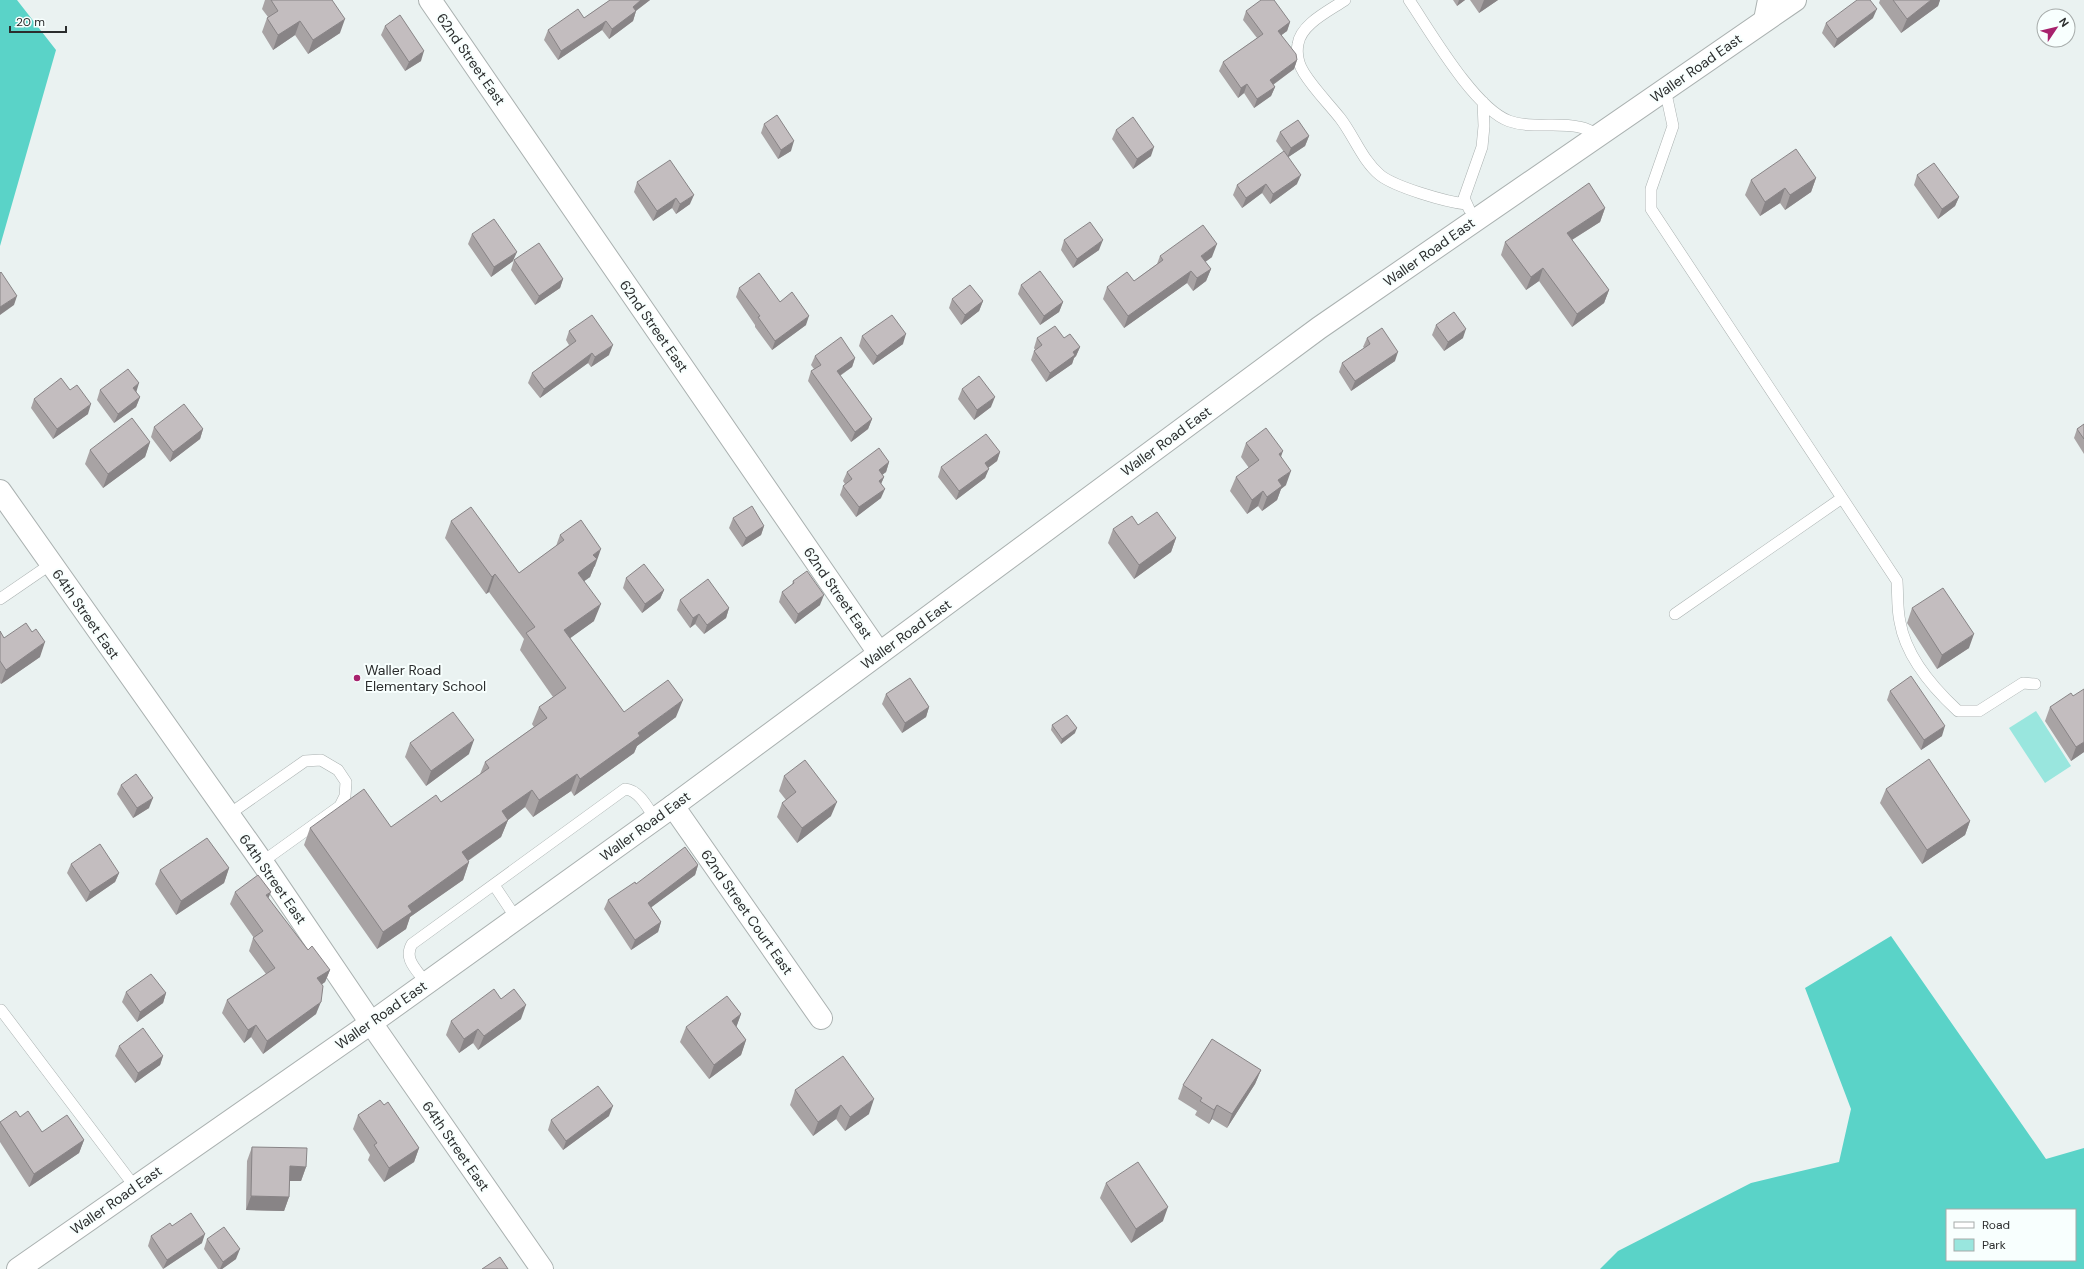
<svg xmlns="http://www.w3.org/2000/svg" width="2084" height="1269" viewBox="0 0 2084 1269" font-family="'DM Sans',sans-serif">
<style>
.green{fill:#99e6de}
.forest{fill:#5ad3c8;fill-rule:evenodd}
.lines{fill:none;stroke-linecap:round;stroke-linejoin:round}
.service-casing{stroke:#aab1b0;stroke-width:12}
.minor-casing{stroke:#aab1b0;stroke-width:24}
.tertiary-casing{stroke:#aab1b0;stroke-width:24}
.service{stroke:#fff;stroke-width:11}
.minor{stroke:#fff;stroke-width:22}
.tertiary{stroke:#fff;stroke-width:22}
.wall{fill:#a8a3a4}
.shaded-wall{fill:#888486}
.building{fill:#c3bdbf;stroke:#888486}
.poi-dot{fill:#a7226d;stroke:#f8fffe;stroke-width:1.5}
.labels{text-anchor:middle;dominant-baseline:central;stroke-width:4;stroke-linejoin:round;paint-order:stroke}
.street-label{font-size:14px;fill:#2b2d2d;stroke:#f8fffe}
.poi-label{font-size:14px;fill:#2b2d2d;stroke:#f8fffe;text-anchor:start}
</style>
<rect width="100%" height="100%" fill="#eaf2f1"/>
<path class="green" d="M2036,711L2071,766L2045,783L2009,728Z"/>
<path class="forest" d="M0,0H17L56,50L0,246Z
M1891,936L2046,1159L2084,1148V1269H1600L1618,1251L1751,1183L1839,1162L1851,1109L1805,988ZM1947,1210H2075V1260H1947Z"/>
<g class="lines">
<g class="service-casing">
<path id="service" d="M1345,0C1329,11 1301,24 1298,44C1296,54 1299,65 1304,73C1314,89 1328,103 1340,118C1354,136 1362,160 1380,175C1395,187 1446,202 1466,204
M1409,0C1430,31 1474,108 1509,121C1532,129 1556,122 1579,127C1586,128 1592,132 1599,135
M1665,89L1673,126L1651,189V209L1897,581C1898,595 1897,609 1900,622C1906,657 1932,687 1958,711H1979L2023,683L2035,684
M1469,209L1464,198L1482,147L1484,126L1483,102
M0,599L51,564
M1675,614L1842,498
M228,815L305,761L321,760L338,770L346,782L345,796L340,806L262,862
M494,885L516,918
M426,983C417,970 403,959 412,944L625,789C639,790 648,808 655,819
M1,1010L135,1187"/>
</g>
<g class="minor-casing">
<path id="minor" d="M430,0L879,653
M1765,20L1769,0
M673,806L821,1018"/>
</g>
<g class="tertiary-casing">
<path id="tertiary" d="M0,491L262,862L371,1023L542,1269
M18,1269L371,1023L673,806L1319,328L1795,0"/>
</g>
<use href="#service" class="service"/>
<use href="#minor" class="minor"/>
<use href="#tertiary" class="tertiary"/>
</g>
<path class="wall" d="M265,0H326L340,33L308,54L295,35L273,50L262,32L267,18L268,17L262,9Z
M610,0H650L636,11L633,21L609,39L602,30L558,60L544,40L548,30L584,18Z
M1453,0H1465L1457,6Z
M1470,0H1498L1479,13Z
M1880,0H1940L1938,6L1901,33L1879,3Z
M1246,11L1290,22L1287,31L1281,35L1297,60L1294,69L1273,85L1275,87L1271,96L1254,108L1244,93L1238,98L1219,71L1223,62L1257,38L1243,20Z
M1873,18L1834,48L1822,33L1826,23Z
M385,26L421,61L405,71L381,35Z
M764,124L791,151L778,159L761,133Z
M1116,130L1151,156L1133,169L1112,139Z
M1280,132L1309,136L1305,146L1288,157L1297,184L1270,204L1262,193L1242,208L1233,195L1237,185L1284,152L1276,141Z
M1917,175L1959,197L1955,206L1938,219L1914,185Z
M1816,178L1811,192L1785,210L1780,203L1760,216L1745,195L1751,180Z
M637,182L690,204L676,214L672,208L653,221L634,192Z
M1605,208L1600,222L1572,240L1609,290L1604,303L1572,327L1539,281L1526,290L1501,255L1505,242Z
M472,234L513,261L491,277L468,244Z
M1064,240L1099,250L1073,268L1061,250Z
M1160,256L1212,257L1205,262L1211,269L1206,281L1193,291L1187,283L1124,328L1103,299L1107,287L1134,281L1157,264Z
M514,260L563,279L560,288L535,305L511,270Z
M1021,285L1063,302L1059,312L1040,325L1018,294Z
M739,288L780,302L806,325L772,350L755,327V325L736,297Z
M952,299L983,301L979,311L961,325L949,308Z
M1436,325L1463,338L1444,351L1432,335Z
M569,331L609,355L591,367L588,363L540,398L528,383L532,373L569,345L566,340Z
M862,336L903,344L873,365L859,346Z
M1037,338H1064L1080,347L1076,356L1074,358L1072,364L1046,382L1031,360L1034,351L1035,350L1034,348Z
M1367,338L1395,361L1351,391L1339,372L1342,363L1364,348L1363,347Z
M815,356L855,358L852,367L840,376L872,419L868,429L851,442L808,381L811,371L814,369L811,365Z
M962,389L991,407L974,420L958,399Z
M70,390L88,414L53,439L31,408L34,399Z
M100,390L140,397L136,407L114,423L97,400Z
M2084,424V454L2074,438L2077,429Z
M154,427L203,429L200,439L170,462L151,437Z
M150,442L145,457L103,488L85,464L90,450Z
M1246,443L1281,456L1286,485L1281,489L1277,500L1262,511L1258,506L1247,514L1230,491L1236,477L1249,468L1241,457Z
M1000,452L997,461L988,468L985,478L956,500L938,477L941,467Z
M889,462L886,472L882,475L884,477L881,484V498L856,517L840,495L843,486L845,484L843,481L847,472Z
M733,518L764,526L761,535L742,547L729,528Z
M451,521L519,573L556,546L560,535L595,566L594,567L590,577L584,581L594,621L570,638L624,712L676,717L637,746L634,753L574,796L571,791L533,817L525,807L508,820L501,837L468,861L469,862L463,880L410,917L406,929L377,949L304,845L310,828L391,827L441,802L480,774L485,762L534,727L532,724L539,707L553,697L520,650L524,639L489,592L486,594L445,538Z
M1138,525L1176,538L1171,552L1134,579L1108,543L1113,529Z
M626,578L664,590L660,599L642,613L623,588Z
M793,581L820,605L795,624L779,602L782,592L792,585Z
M680,600L729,608L726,618L704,634L695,624L690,628L677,610Z
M1912,608L1969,648L1937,669L1907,623Z
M0,631L4,638L40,657L1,684L0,683Z
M1890,691L1942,736L1921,750L1887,700Z
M886,694L929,707L926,717L902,733L882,704Z
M2073,696L2084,752L2071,761L2045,721L2050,707Z
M1052,725L1075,733L1061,744L1051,730Z
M410,743L469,754L426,786L405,757Z
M784,776L831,816L797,843L777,817L782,803L786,800L779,791Z
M121,785L149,808L133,818L117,794Z
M1886,789L1970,821L1965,835L1922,864L1880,803Z
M71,864L119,873L115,882L86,902L67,873Z
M698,865L695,875L651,907L661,922L658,932L631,950L604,909L608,900L636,884Z
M229,868L224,883L176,915L155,884L160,870Z
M235,892L268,898L308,950L330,970L325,982L322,984L316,1014L263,1054L251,1037L244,1043L222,1013L227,1000L266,974L249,951L253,938H254L230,904Z
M126,992L166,993L163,1003L137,1022L122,1002Z
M501,999L521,1019L478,1050L473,1043L459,1053L446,1035L451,1021Z
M741,1014L736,1027L746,1040L741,1055L709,1079L680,1042L686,1027Z
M119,1046L163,1056L160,1065L135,1083L115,1056Z
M1261,1070L1255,1084L1227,1128L1212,1119L1209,1124L1195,1115L1197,1111L1178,1099L1183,1085Z
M795,1090L869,1114L845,1131L836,1119L813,1136L790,1105Z
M384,1105L419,1148L414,1162L384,1182L368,1160L370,1155L353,1129L358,1115Z
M609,1116L563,1150L548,1130L551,1120Z
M20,1117L42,1132L84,1140L79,1153L29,1187L0,1142V1122Z
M252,1147L306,1167L301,1181H290L289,1197L284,1211L246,1210L247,1161Z
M1106,1183L1163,1221L1131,1243L1100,1198Z
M172,1226L202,1243L163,1269L148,1246L151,1236Z
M207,1239L236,1259L222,1269H218L204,1249Z"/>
<path class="shaded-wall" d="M641,0H650L629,16L633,7Z
M1459,0H1465L1457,6Z
M1484,0H1498L1479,13Z
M1931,0H1940L1938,6L1901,33L1907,19Z
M1877,9L1873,18L1834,48L1837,39Z
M636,11L633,21L609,39L612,29Z
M345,19L340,33L308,54L313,40Z
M300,21L295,35L273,50L278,35Z
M606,21L602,30L558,60L561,51Z
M1290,22L1287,31L1275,40L1278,31Z
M424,51L421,61L405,71L409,62Z
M1297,60L1294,69L1267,89L1270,80Z
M1247,84L1244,93L1238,98L1241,88Z
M1275,87L1271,96L1254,108L1257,99Z
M1309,136L1305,146L1287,158L1291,148Z
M794,141L791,151L778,159L781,150Z
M1154,147L1151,156L1133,169L1137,159Z
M1301,175L1297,184L1270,204L1273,194Z
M1816,178L1811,192L1785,210L1790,195Z
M1266,184L1262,193L1242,208L1246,198Z
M1785,188L1780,203L1760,216L1765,202Z
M694,195L690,204L676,214L680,204Z
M1959,197L1955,206L1938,219L1942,209Z
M676,198L672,208L653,221L657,211Z
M1605,208L1600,222L1562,246L1567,233Z
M1103,240L1099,250L1073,268L1077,259Z
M1217,244L1212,257L1197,268L1201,256Z
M517,252L513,261L491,277L494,267Z
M1543,268L1539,281L1526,290L1531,277Z
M1211,269L1206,281L1193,291L1197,278Z
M1191,271L1187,283L1124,328L1128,316Z
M563,279L560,288L535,305L539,296Z
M1609,290L1604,303L1572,327L1577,314Z
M17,296L14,305L0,315V307Z
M983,301L979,311L961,325L965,315Z
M1063,302L1059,312L1040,325L1044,316Z
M809,316L806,325L772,350L775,341Z
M1466,329L1463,338L1444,351L1448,342Z
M906,334L903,344L873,365L877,356Z
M613,345L609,355L591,367L595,357Z
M1080,347L1076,356L1074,358L1072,364L1046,382L1050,373L1073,352Z
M1398,352L1395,361L1351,391L1355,381Z
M592,353L588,363L540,398L544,389Z
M855,358L852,367L833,380L837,371Z
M139,383L136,393L133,388Z
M140,397L136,407L114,423L118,414Z
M995,397L991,407L974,420L977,410Z
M91,404L88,414L53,439L57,429Z
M872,419L868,429L851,442L855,432Z
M203,429L200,439L170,462L173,452Z
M150,442L145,457L103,488L108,474Z
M1283,451L1278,465L1279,454Z
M1000,452L997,461L981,473L985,463Z
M889,462L886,472L875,480L879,470Z
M989,469L985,478L956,500L959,491Z
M1291,471L1286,485L1281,489L1277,500L1262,511L1267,497L1278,480Z
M884,477L880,486L879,481Z
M885,489L881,498L856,517L859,507Z
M1263,491L1258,506L1247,514L1252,500Z
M764,526L761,535L742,547L746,538Z
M1176,538L1171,552L1134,579L1139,565Z
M601,549L595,566L594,567L590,577L572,590L578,573L593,555Z
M495,574L489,592L486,594L492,577Z
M664,590L660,599L642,613L645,604Z
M824,595L820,605L795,624L798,614Z
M601,604L594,621L558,647L564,630Z
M729,608L726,618L704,634L707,625Z
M699,614L695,624L690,628L693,618Z
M1974,634L1969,648L1937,669L1942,655Z
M45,642L40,657L1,684L6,670Z
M683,700L676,717L637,746L634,753L574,796L580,779L638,733Z
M929,707L926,717L902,733L905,723Z
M1945,726L1942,736L1921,750L1924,740Z
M1077,728L1075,733L1061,744L1062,739Z
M474,740L469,754L426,786L431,771Z
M2084,742V752L2071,761L2076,747Z
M577,774L571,791L533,817L539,800Z
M532,790L525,807L508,820L501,837L456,869L462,852L502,811Z
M153,798L149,808L133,818L137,808Z
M837,802L831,816L797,843L802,828Z
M1970,821L1965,835L1922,864L1927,850Z
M469,862L463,880L410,917L406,929L377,949L383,932L408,906Z
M698,865L695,875L645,912L648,903Z
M229,868L224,883L176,915L181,901Z
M119,873L115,882L86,902L90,892Z
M271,892L266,904V895Z
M661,922L658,932L631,950L635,940Z
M330,970L325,982L313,991L317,978Z
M166,993L163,1003L137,1022L140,1012Z
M321,1002L316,1014L263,1054L267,1041Z
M526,1005L521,1019L478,1050L484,1036Z
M741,1014L736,1028L732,1021Z
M256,1025L251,1037L244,1043L248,1030Z
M478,1029L473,1043L459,1053L464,1039Z
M746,1040L741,1055L709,1079L714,1065Z
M163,1056L160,1065L135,1083L138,1073Z
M1261,1070L1255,1084L1227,1128L1232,1114Z
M874,1099L869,1114L845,1131L850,1117Z
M841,1105L836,1119L813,1136L818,1122Z
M1217,1105L1212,1119L1209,1124L1214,1110Z
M613,1106L609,1116L563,1150L566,1141Z
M84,1140L79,1153L29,1187L34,1174Z
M419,1148L414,1162L384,1182L389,1168Z
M290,1166L306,1167L301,1181H285Z
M251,1196L289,1197L284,1211L246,1210Z
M1168,1207L1163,1221L1131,1243L1136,1229Z
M205,1234L202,1243L163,1269L167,1260Z
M240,1249L236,1259L222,1269H220L223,1262Z"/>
<path class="building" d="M271,0H332L345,19L313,40L300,21L278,35L267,18L278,11Z
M610,0H641L633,7L636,11L612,29L606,21L561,51L548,30L578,9L584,18Z
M1261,0H1274L1290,22L1278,31L1296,54L1297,60L1270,80L1275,87L1257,99L1247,84L1241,88L1223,62L1263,34L1246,11Z
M1857,0H1870L1877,9L1837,39L1826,23Z
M1893,0H1931L1907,19Z
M400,15L424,51L409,62L385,26Z
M777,115L794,141L781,150L764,124Z
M1133,117L1154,147L1137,159L1116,130Z
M1298,120L1309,136L1291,148L1280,132Z
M1796,149L1816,178L1790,195L1785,188L1765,202L1751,180Z
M1284,151L1301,175L1273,194L1266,184L1246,198L1237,185Z
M670,160L694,195L680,204L676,198L657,211L637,182Z
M1934,163L1959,197L1942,209L1917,175Z
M1589,183L1605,208L1567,233L1609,290L1577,314L1543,268L1531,277L1505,242Z
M494,219L517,252L494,267L472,234Z
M1090,222L1103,240L1077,259L1064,240Z
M1203,225L1217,244L1201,256L1211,269L1197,278L1191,271L1128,316L1107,287L1127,272L1134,281L1163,260L1160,256Z
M539,243L563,279L539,296L514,260Z
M1040,271L1063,302L1044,316L1021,285Z
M1,272L17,296L0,307V273Z
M759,273L780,302L792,292L809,316L775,341L758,317L760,316L739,288Z
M970,285L983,301L965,315L952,299Z
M1454,312L1466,329L1448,342L1436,325Z
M592,315L613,345L595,357L592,353L544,389L532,373L576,341L569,331Z
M892,315L906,334L877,356L862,336Z
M1055,326L1064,338L1070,334L1080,347L1073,352L1075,355L1050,373L1034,351L1042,345L1037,338Z
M1382,328L1398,352L1355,381L1342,363L1370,344L1367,338Z
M841,337L855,358L837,371L872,419L855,432L811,371L821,365L815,356Z
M128,369L139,383L133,388L140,397L118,414L100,390Z
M979,376L995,397L977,410L962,389Z
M61,378L70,390L77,385L91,404L57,429L34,399Z
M184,404L203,429L173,452L154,427Z
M132,418L150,442L108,474L90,450Z
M2084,424V439L2077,429Z
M1266,428L1283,451L1279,454L1291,471L1278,480L1282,486L1267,497L1263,491L1252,500L1236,477L1259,460L1246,443Z
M986,434L1000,452L985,463L989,469L959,491L941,467Z
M879,448L889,462L879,470L884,477L879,481L885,489L859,507L843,486L852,479L847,472Z
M752,506L764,526L746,538L733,518Z
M471,507L519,573L564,540L560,535L581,520L601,549L593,555L597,559L578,573L601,604L564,630L624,712L668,680L683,700L638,733L640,736L580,779L577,774L539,800L532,790L502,811L508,820L462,852L469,862L408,906L412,912L383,932L310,828L364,789L391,827L436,795L441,802L489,768L485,762L547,718L539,707L566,688L526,633L535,627L495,574L492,577L451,521Z
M1157,512L1176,538L1139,565L1113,529L1132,516L1138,525Z
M644,564L664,590L645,604L626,578Z
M807,571L824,595L798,614L782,592L794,583L793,581Z
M708,579L729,608L707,625L699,614L693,618L680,600Z
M1943,588L1974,634L1942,655L1912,608Z
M26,623L32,632L36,629L45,642L6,670L0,661V631L4,638Z
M1911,676L1945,726L1924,740L1890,691Z
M910,678L929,707L905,723L886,694Z
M2084,689V742L2076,747L2050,707L2071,693L2073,696Z
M453,712L474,740L431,771L410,743Z
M1067,715L1077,728L1062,739L1052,725Z
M1929,759L1970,821L1927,850L1886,789Z
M805,760L837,802L802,828L782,803L796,792L784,776Z
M136,774L153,798L137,808L121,785Z
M207,838L229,868L181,901L160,870Z
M100,844L119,873L90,892L71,864Z
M685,847L698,865L648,903L661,922L635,940L608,900L635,882L636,884Z
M258,875L271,892L266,895L308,950L312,946L330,970L317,978L323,986L321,1002L267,1041L256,1025L248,1030L227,1000L275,968L253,938L263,931L235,892Z
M151,974L166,993L140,1012L126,992Z
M494,989L501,999L514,989L526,1005L484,1036L478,1029L464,1039L451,1021Z
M727,996L741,1014L732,1021L746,1040L714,1065L686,1027Z
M143,1028L163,1056L138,1073L119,1046Z
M1212,1039L1261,1070L1232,1114L1217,1105L1214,1110L1200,1101L1202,1098L1183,1085Z
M843,1056L874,1099L850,1117L841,1105L818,1122L795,1090Z
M598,1086L613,1106L566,1141L551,1120Z
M380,1100L384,1105L388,1102L419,1148L389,1168L374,1145L377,1143L358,1115Z
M16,1111L20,1117L28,1111L42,1132L67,1115L84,1140L34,1174L0,1122Z
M252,1147L307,1148L306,1167L290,1166L289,1197L251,1196Z
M1138,1162L1168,1207L1136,1229L1106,1183Z
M191,1213L205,1234L167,1260L151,1236L170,1223L172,1226Z
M224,1227L240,1249L223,1262L207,1239Z
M500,1257L508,1269H482Z"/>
<circle class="poi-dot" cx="357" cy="678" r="4"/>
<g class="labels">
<g class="street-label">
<text transform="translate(471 59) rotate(55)">62nd Street East</text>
<text transform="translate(1696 68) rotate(-35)">Waller Road East</text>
<text transform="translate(1429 252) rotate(-35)">Waller Road East</text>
<text transform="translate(654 326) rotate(55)">62nd Street East</text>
<text transform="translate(1166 441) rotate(-36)">Waller Road East</text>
<text transform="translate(838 593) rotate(55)">62nd Street East</text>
<text transform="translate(86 614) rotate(55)">64th Street East</text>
<text transform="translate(906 634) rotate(-36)">Waller Road East</text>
<text transform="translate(645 826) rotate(-36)">Waller Road East</text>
<text transform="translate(273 879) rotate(55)">64th Street East</text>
<text transform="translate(747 912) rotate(55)">62nd Street Court East</text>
<text transform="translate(381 1015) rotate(-35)">Waller Road East</text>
<text transform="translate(456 1146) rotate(55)">64th Street East</text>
<text transform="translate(116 1200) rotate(-35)">Waller Road East</text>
</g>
<g class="poi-label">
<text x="365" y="670">Waller Road<tspan x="365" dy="16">Elementary School</tspan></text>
</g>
</g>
<rect x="1946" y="1209" width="130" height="52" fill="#f8fffe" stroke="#a6abaa"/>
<rect x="1954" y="1222" width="20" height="6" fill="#ffffff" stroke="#a6abaa"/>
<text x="1982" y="1229" font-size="12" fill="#2b2d2d">Road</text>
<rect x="1954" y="1239" width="20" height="12" fill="#99e6de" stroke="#a6abaa"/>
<text x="1982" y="1249" font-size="12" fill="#2b2d2d">Park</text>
<g transform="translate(2056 28) rotate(55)"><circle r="19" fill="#f8fffe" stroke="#a6abaa"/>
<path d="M0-3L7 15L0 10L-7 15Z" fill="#a7226d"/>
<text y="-6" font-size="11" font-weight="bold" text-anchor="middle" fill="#2b2d2d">N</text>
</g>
<path d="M10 26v6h56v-6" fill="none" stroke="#2b2d2d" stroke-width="2"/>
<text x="16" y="26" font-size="12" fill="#2b2d2d" stroke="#f8fffe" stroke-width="3" paint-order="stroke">20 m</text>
</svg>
